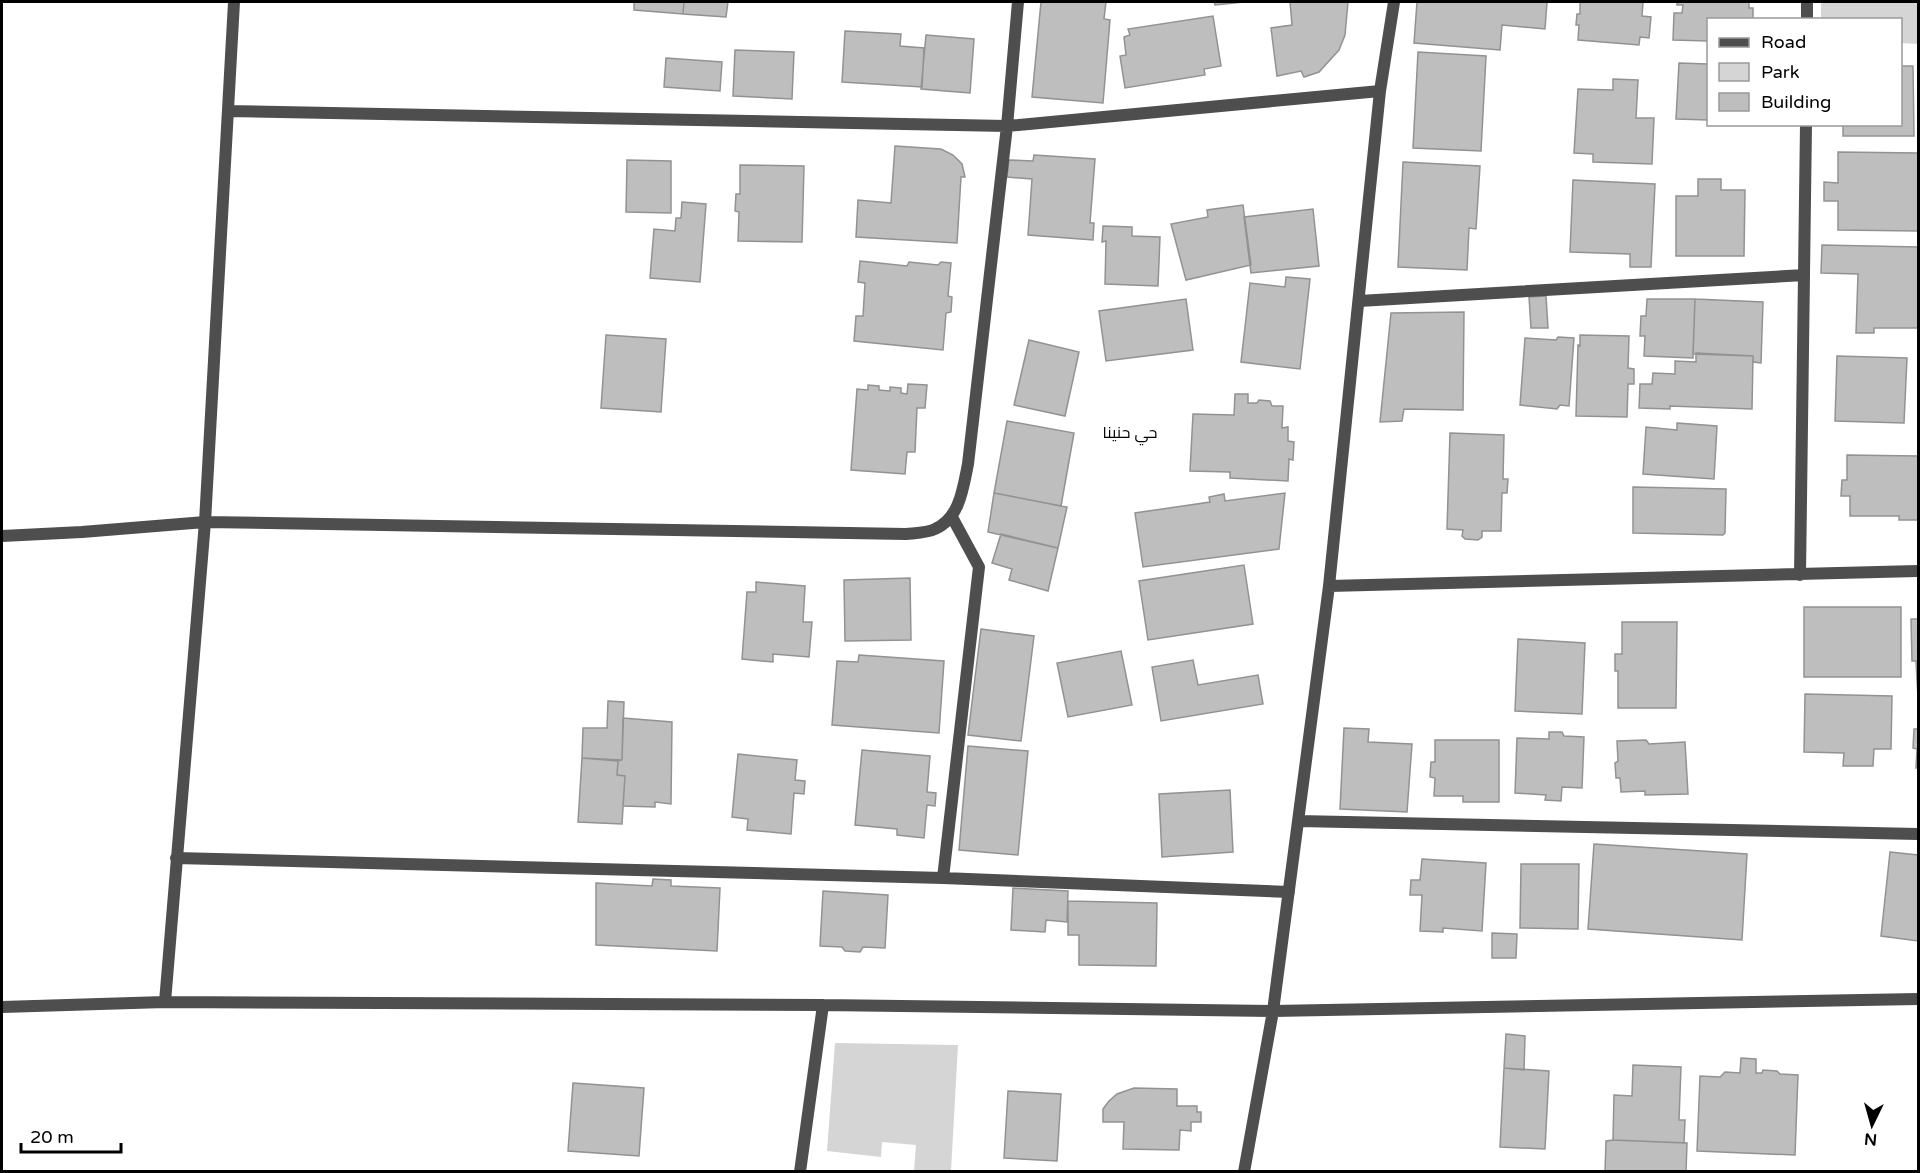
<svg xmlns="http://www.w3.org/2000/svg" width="1920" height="1173" viewBox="0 0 1920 1173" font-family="'Varela Round',Cairo,sans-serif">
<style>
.green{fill:#d5d5d5}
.building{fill:#bebebe;stroke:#929292;stroke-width:1.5}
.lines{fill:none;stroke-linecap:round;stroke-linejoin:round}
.minor{stroke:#4e4e4e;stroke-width:12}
.labels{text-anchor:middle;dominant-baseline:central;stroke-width:4.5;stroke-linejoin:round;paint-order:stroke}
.neighbourhood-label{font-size:16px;fill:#000;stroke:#fff}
</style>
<rect width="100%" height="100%" fill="#fff"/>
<path class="green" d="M1821,2H1918V44L1901,43L1900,20L1821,19Z
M835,1043L958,1045L951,1171H914L916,1145L882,1142L881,1157L827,1151Z"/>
<path class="building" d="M634,2H684L683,14L634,10Z
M684,2H728L726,17L683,14Z
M1041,2H1106L1104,19L1110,20L1103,103L1032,97Z
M1214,2H1244L1215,5Z
M1290,2H1348L1345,35L1339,50L1319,72L1304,77L1301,71L1277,76L1271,28L1292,25Z
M1417,2H1547L1545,29L1502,25L1500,50L1414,43Z
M1580,2H1643L1642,16L1651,17L1649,38L1640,37L1639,45L1578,40L1579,25H1576L1577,14H1580Z
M1677,2H1749V8H1753V20H1708V41L1673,40L1674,13H1682L1683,5H1677Z
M1213,16L1221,66L1204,69L1205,75L1125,88L1120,56L1126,55L1124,37L1130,35L1128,29Z
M845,31L901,34L900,46L924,48L922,87L842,82Z
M926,35L974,39L970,93L921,89Z
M735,50L794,52L792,99L733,96Z
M1418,52L1486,56L1481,151L1413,148Z
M666,58L722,62L720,91L664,87Z
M1679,63L1708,64V120L1676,119Z
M1900,66H1913L1914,136H1843V124H1900Z
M1613,79L1638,80L1636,118H1654L1652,164L1593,162V154L1574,153L1578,89L1613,90Z
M895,146L941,149L953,155L962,164L965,177H961L957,243L856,237L858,200L891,203Z
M1838,152L1918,153V231L1838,230V201H1824V182L1838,183Z
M1034,155L1095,159L1090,223H1094L1093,240L1028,235L1032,179L1007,177L1009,160L1033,161Z
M627,160L671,161V213L626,212Z
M1403,162L1480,166L1476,229L1469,228L1467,270L1398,267Z
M740,165L804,166L802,242L738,241L739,212L735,211L736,194H740Z
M1698,179H1721V190H1745L1744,256H1676V196H1698Z
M1573,180L1655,184L1651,267H1630V254L1570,252Z
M682,202L706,204L700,282L650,278L654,229L675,231L676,218H681Z
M1243,205L1251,265L1186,280L1171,224L1208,217L1207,210Z
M1313,209L1319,266L1251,273L1244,217Z
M1103,226L1132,227V236L1160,237L1158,286L1105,284L1106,241L1102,242Z
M1822,245L1918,247V328H1874V333H1856L1858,274L1821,273Z
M860,261L907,266L909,262L938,265L941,262L951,263L948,296L952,297L951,312L946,313L943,350L854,341L856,316H863L865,283L858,282Z
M1286,277L1310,279L1300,369L1241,362L1250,283L1285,287Z
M1546,296L1548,328H1531L1529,297Z
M1186,299L1193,350L1106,361L1099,311Z
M1647,299H1695L1693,358L1644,356L1645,336H1640L1641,316H1646Z
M1695,299L1763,302L1761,363L1753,362V356L1693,354Z
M1464,312L1463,410L1404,409L1402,421L1380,422L1391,313Z
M606,335L666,339L661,412L601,408Z
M1580,335L1629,336L1628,368L1634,369V384H1628L1627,417L1576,416L1578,345L1580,346Z
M1558,337L1574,338L1569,406L1560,405L1557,409L1520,405L1525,338L1556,340Z
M1029,340L1079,352L1065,416L1014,405Z
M1696,353L1753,356L1752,409L1670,406V409L1639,408L1640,384H1652L1653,373L1675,374V361L1696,362Z
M1837,356L1907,358L1904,423L1835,421Z
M908,384L927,385L925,408H917L915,452H907L905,474L851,470L857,389L868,390V385L879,386V390L890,391V387L901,388V393L907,394Z
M1235,394H1248V403H1257L1259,400L1270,401L1272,406H1283L1282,428L1288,427V441L1294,442L1293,460L1289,459L1288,481L1230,478V472L1190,471L1193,414L1234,415Z
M1007,421L1074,433L1061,506L994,493Z
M1677,423L1717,426L1714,479L1643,474L1646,427L1677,430Z
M1450,433L1504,435L1503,479H1508L1507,493H1502L1501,531H1482V537L1478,540L1465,539L1462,536L1463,530L1447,529Z
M1847,455L1918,456V520H1899V516H1850V496H1841L1842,480H1847Z
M1633,487L1726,489L1725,533L1723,535L1633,533Z
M994,493L1067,507L1058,548L988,532Z
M1285,493L1279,549L1143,567L1135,513L1210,502L1209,497L1224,494L1225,501Z
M1001,534L1058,548L1048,591L1009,580L1012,569L992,563Z
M1244,565L1253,624L1148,640L1139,581Z
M910,578L911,640L845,641L844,580Z
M756,582L805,586L803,622H812L809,657L773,654V662L742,659L747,592H756Z
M1804,607H1901V677H1804Z
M1911,619H1918V698L1916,661H1912Z
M1622,622H1677L1676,708H1618V671H1615V654H1622Z
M981,629L1034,636L1021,741L968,735Z
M1518,639L1585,643L1582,714L1515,711Z
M1121,651L1132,705L1068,717L1057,663Z
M859,655L944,661L939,733L832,725L837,661L858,662Z
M1193,660L1198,685L1258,675L1263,704L1161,721L1152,667Z
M1805,694L1892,696L1891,749H1874L1873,766H1843L1844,753L1804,752Z
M608,701L624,702L622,760L582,758L583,728H607Z
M623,718L672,722L671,804L655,802V807L623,806L625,776L617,775L618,761L622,760Z
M1344,728L1369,729L1368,742L1412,744L1407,812L1340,809Z
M1914,729H1918V768H1916L1917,749L1913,748Z
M1549,732H1562L1564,736L1584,737L1582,788L1562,787L1561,801L1545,800L1546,795L1515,793L1517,738L1549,739Z
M1435,740H1499V802H1463V796H1434L1435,778L1430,777L1431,762H1435Z
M1646,740L1649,744L1685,742L1688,794L1645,795V791L1621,792L1620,778H1616L1615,763L1618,761L1617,741Z
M968,746L1028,751L1018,855L959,850Z
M862,750L930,756L927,792L936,793L935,806L927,805L924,838L897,835V829L855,825Z
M738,754L797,760L795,780L805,781L804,794L794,793L791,834L747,830L748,819L732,817Z
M582,758L618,761L617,775L625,776L622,824L578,822Z
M1230,790L1233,852L1162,857L1159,794Z
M1594,844L1747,854L1742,940L1588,929Z
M1890,852L1918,855V941L1881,936Z
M1422,859L1486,863L1482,931L1443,928V932L1420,931L1422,895H1410L1411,880H1420Z
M1521,864H1579L1578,929L1520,928Z
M653,879L671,880V886L720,888L717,951L596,945V883L652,886Z
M1013,888L1068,891L1067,922L1046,920L1045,932L1011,930Z
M823,891L888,895L885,948L863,947L860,952L845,951L842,947L820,946Z
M1068,901L1157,903L1156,966L1079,965V935H1068Z
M1492,933L1517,934L1516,958H1492Z
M1506,1034L1525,1036L1524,1070L1504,1068Z
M1741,1058L1756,1059V1073H1762L1763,1070L1777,1071L1780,1074L1798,1075L1795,1155L1697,1151L1700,1076L1720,1077L1725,1072L1740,1073Z
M1633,1065L1681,1067L1679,1120H1685L1684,1143L1613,1140L1614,1095L1632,1096Z
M1504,1068L1549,1071L1545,1149L1500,1147Z
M573,1083L644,1088L639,1156L568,1151Z
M1134,1088L1177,1089V1106H1197V1112H1201V1122H1191V1131L1180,1130L1179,1150L1123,1149L1124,1122H1103V1109L1109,1101L1117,1094Z
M1008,1091L1061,1094L1057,1161L1004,1158Z
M1613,1140L1687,1143L1686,1172H1605L1606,1141Z"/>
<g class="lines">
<path class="minor" d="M1807,20V2
M229,111L1007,126L1380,91
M1359,301L1804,275
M2,536L82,532L205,522L906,534C915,533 927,533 935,529C960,518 963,488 968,464L1007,126L1018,2
M1800,575L1806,124
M1329,586L1918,571
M1298,821L1918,834
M176,858L943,878L1289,892
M943,878L979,567L952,517
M165,1002L205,522L234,2
M2,1007L165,1002L823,1005L1273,1011L1918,999
M800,1172L823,1005
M1244,1172L1273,1011L1329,586L1380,91L1394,2"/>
</g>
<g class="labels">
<g class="neighbourhood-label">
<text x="1130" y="433">حي حنينا</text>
</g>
</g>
<rect width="1920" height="1173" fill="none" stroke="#000000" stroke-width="6"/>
<rect x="1707" y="18" width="195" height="108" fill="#ffffff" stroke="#999999" stroke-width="1.5"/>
<rect x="1719" y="38" width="30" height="9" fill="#4e4e4e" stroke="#999999" stroke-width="1.5"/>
<text x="1761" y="48" font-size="18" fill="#000000">Road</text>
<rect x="1719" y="63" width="30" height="18" fill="#d5d5d5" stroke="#999999" stroke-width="1.5"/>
<text x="1761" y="78" font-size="18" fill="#000000">Park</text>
<rect x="1719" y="93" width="30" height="18" fill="#bebebe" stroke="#999999" stroke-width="1.5"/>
<text x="1761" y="108" font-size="18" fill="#000000">Building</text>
<g transform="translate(1872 1125) rotate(185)" stroke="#ffffff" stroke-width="4.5" paint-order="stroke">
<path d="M0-4.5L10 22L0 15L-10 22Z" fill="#000000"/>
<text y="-9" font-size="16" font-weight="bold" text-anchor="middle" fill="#000000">N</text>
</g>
<path d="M21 1143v9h100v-9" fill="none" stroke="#000000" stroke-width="3"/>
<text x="30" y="1143" font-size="18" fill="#000000" stroke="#ffffff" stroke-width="4.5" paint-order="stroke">20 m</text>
</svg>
